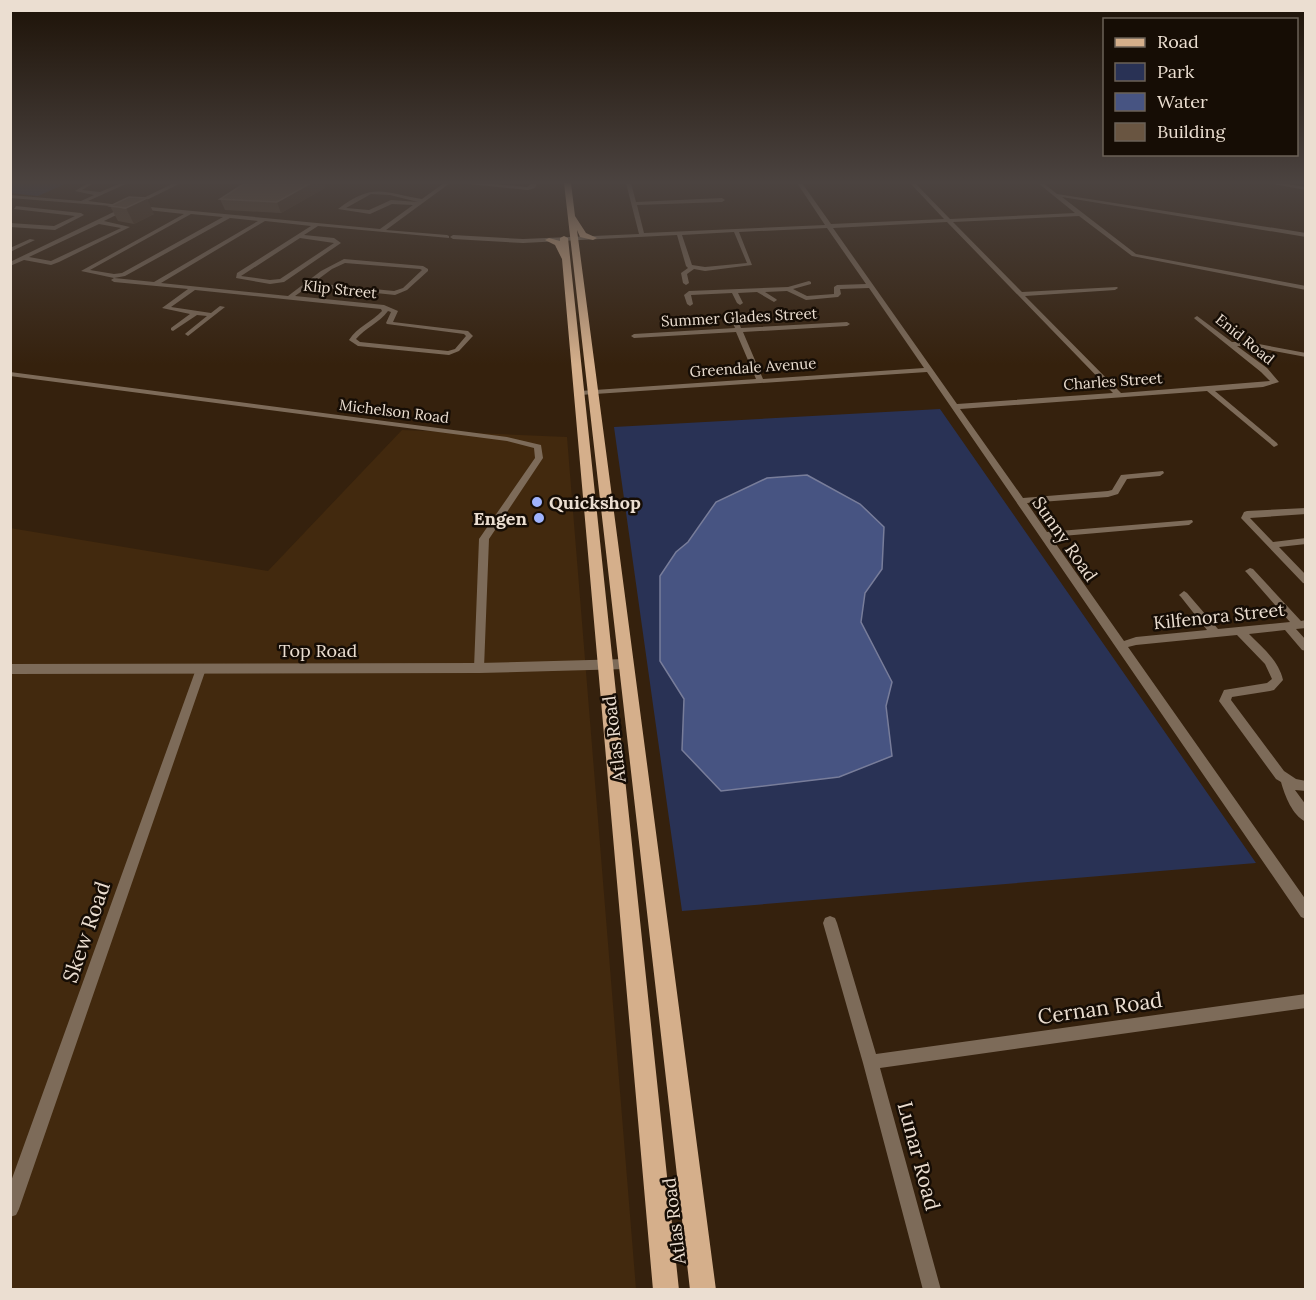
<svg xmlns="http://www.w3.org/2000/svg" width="1316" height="1300" viewBox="0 0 1316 1300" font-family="Lora,serif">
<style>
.built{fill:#42290e}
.green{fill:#293255}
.water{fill:#475482;stroke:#787d9a;stroke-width:1.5}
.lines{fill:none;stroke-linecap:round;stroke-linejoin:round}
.minor{fill:#7d6b59;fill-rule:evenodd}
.tertiary{fill:#7d6b59;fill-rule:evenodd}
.primary{fill:#d5af8b;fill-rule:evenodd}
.wall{fill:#594530}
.shaded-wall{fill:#442f1b}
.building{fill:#695541;stroke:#7d6a58;stroke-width:1.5}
.poi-dot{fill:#9fb3fd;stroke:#160d05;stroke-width:2}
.labels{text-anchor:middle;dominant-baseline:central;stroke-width:5;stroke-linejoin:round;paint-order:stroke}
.far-street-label{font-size:15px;fill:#ebded1;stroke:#160d05}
.poi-label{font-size:18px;font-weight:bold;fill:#ebded1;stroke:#160d05;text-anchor:start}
.street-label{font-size:18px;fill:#ebded1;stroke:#160d05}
.near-street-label{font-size:21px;fill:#ebded1;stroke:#160d05}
</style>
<rect width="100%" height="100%" fill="#35210d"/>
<path class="built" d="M402,430L567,437L636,1289H11L10,528L268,571Z"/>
<path class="green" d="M11,183H67L38,196L11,193Z
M940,409L1256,863L682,911L614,427Z"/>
<path class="water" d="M807,475L860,504L884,527L882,569L865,593L861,622L892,682L886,706L892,756L839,777L721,791L682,750L684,699L660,661V576L676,552L688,542L716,502L767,478Z"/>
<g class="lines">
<path class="minor" d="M88,183H94L82,190L100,192L121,183H128L88,201L127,206L174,183H181L104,221L130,227L59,262L51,265L24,260L10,266V262L124,207L10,198V195L81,201L94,195L75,191ZM99,224L121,228L51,261L29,257Z
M444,183H450L386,230L447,235L449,236V238L318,226L304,235L334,238L341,243L284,282L270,284L236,278L237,273L311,226L265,221L161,283L288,296L321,271L344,259L423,266L428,269V271L407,290L395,295L309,286L295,296L384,305L398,311L393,322L468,331L473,336L472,337L459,351L449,355L358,346L349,340C357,327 372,322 382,311L381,309L195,290L171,307L211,313L220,306L225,307L188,336L185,334L186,333L207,316L197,315L173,331L171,330V328L190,314L162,308L188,289L114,282L111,280L114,278L154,282L258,221L230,218L125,276L114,278L81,271L184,214L138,209L140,206L380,229L413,205L392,204L370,214L338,209C374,182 383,193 422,199ZM371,194L390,195L418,202L391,200L369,210L346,208ZM191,214L223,217L122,273L114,274L90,270ZM300,238L334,243L280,279L270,280L241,276ZM345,263L420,269L422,270L403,288L394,291L313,283L332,269ZM388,311L391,312L386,323L387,324L464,334L466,336L455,349L448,351L360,342L356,339C365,328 379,323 388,311Z
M459,183H481L527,187L532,183H537L535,188L528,190Z
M626,183H631L636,202L722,198L725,200L722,202L637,205L644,233L825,225L797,183H802L831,224L944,219L910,183H915L950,219L1075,213L1038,183H1043L1057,194L1306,233V237L1062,197L1136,254L1306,286V290L1132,256L1079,216L953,222L1022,292L1117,287L1118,288L1115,290L1025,296L1121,393L1270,381L1261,372L1195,319L1194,318L1197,316L1232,342H1248L1306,353V357L1248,346H1237L1267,368L1279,382L1263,387L1215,391L1277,443L1278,445L1274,447L1207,391L960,409L1023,498L1108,491L1112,490L1121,475L1163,471L1164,473L1160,476L1127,479L1118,494L1108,497L1027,503L1047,532L1192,520L1193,522L1189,525L1051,537L1124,641L1136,637L1207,630L1181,597L1179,595L1184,591L1187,593L1218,629L1290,622L1247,573L1245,571L1250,568L1253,569L1301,621L1306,620V628L1296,629L1306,640V651L1302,650L1285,630L1249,634C1262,647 1279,661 1283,680L1274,690L1270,691L1232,697L1231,700L1284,771L1296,779L1306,781V791L1295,790L1306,805V822C1292,815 1285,796 1281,782L1276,779L1219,701L1224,690L1267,683L1272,679L1265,664L1237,635L1136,645L1128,647L1306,900V919L1301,917L927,372L580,395L576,393L580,391L756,379L736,332L634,338L631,336L634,334L735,328L729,314L732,312L735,314L741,328L847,322L850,324L847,326L743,332L763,379L924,368L869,288L840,289L841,294L838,297L806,300L787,291L765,292L776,299L777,300L774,302L757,292L738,293L743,303L740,305L737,303L732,293L691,295L693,304L690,306L687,304L684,295L689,291L788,287L809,281L811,282V284L793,289L807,296L834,294V287L837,285L866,284L827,228L739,232L752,265L705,271L694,269L687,274L689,283L686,285L683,283L681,273L688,268L686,266L677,235L523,243L453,239L450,237L453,235L523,239L639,234ZM947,222L1113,393L957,404L833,228ZM734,232L747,263L705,267L692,265L682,235Z
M1267,183H1280L1306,187V190Z
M16,206L81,213L84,215L55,230L10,227V223L54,226L75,216L14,209Z
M30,239L35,240L10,252V248Z
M10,372L507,437L541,445L543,458L489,539L484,668L483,671H475L474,668L479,539L535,458L534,448L507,441L10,376Z
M1306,508V514L1250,518L1273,542L1306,538V544L1279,547L1306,575V584L1303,583L1241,518L1244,512L1247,511Z
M201,665L205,666L206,669L19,1209L16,1215L10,1217V1184L196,669L197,666Z
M830,916L835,918L837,923L876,1054L1306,994V1008L880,1068L941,1290H923L863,1063L823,923L825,918Z"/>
<path class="tertiary" d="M626,659L630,661L632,664L630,667L626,669L479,673L10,674V664L479,663Z"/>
<path class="primary" d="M564,183H571L575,216L586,233L597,238L593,240L580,237L577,230L716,1290H690Z
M564,236L568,238L679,1290H653L562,259L555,245L545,240L549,238L560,241V238Z"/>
</g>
<path class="wall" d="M325,188L281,213L225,210L220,199Z
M110,206L154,214L134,224L118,221Z"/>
<path class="shaded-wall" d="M311,183H324L325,188L281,213L277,202Z
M147,198L154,214L134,224L126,208Z"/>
<path class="building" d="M245,183H311L277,202L220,199Z
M129,197L147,198L126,208L110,206Z"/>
<linearGradient id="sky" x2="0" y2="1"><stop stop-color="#1d1207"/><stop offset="0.5" stop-color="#4b4340"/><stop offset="1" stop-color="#4b4340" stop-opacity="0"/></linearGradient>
<rect width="1316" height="365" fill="url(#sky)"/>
<g class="poi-dot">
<circle cx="537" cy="502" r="6"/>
<circle cx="539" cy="518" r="6"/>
</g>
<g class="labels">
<g class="far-street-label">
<text transform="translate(340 289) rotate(6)">Klip Street</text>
<text transform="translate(739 317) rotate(-3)">Summer Glades Street</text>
<text transform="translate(1245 339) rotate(39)">Enid Road</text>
<text transform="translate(753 367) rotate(-4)">Greendale Avenue</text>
<text transform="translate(1113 381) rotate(-4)">Charles Street</text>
<text transform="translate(394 411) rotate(7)">Michelson Road</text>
</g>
<g class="poi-label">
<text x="549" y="502">Quickshop</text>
<text x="527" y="518" text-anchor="end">Engen</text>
</g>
<g class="street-label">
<text transform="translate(1065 539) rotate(55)">Sunny Road</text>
<text transform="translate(1219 616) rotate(-6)">Kilfenora Street</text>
<text x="318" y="650">Top Road</text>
<text transform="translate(614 739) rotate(-97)">Atlas Road</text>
<text transform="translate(674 1221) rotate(-97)">Atlas Road</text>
</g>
<g class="near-street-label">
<text transform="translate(86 932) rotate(-71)">Skew Road</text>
<text transform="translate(1100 1008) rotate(-8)">Cernan Road</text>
<text transform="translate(919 1156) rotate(75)">Lunar Road</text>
</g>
</g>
<rect width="1316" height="1300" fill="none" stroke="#ebded1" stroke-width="24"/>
<rect x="1103" y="18" width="195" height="138" fill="#160d05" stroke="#6b6157" stroke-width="1.5"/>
<rect x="1115" y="38" width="30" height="9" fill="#d5af8b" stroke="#6b6157" stroke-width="1.5"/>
<text x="1157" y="48" font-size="18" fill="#ebded1">Road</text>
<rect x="1115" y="63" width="30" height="18" fill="#293255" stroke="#6b6157" stroke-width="1.5"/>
<text x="1157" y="78" font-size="18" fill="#ebded1">Park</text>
<rect x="1115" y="93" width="30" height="18" fill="#475482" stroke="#6b6157" stroke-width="1.5"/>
<text x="1157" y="108" font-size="18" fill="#ebded1">Water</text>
<rect x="1115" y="123" width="30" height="18" fill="#695541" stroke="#6b6157" stroke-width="1.5"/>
<text x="1157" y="138" font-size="18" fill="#ebded1">Building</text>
</svg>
